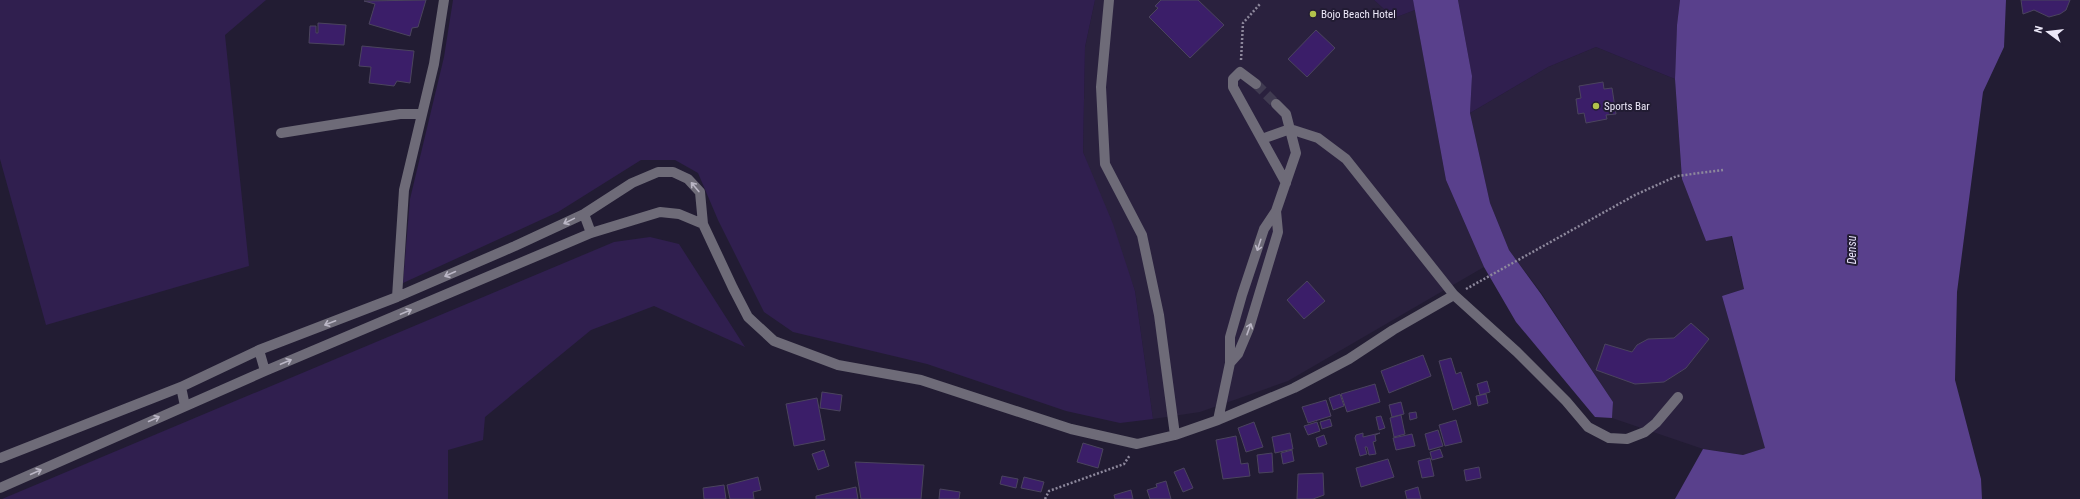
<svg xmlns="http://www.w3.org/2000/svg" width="2080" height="499" viewBox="0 0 2080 499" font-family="'Roboto Condensed',sans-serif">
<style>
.built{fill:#2a213e}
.green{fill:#301f4f}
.water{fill:#59408c}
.building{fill:#3b1e69;stroke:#4b445e}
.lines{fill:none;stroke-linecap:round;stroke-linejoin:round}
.minor-tunnel{stroke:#403b51;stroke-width:10;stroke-dasharray:10 5;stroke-linecap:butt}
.path{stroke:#8d889c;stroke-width:2.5;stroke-dasharray:2 2;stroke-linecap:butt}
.minor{stroke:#6e6b78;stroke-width:10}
.oneway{stroke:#bab6c5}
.poi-dot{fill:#b2c34b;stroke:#221c33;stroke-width:1.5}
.labels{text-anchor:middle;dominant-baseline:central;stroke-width:4;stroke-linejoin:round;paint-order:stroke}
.poi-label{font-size:11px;fill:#ece8f8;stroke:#221c33;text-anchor:start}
.water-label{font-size:12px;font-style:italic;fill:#e5e0f7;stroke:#221c33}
</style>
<rect width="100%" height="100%" fill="#221c33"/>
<path class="built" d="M1095,0H1374L1394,18L1415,10L1446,180L1484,267L1288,381L1200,412L1153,419L1135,291L1083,152L1085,47Z
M1596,47L1675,79L1682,179L1706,241L1731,236L1744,289L1722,296L1766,448L1743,455L1703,449L1612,418L1613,402L1542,294L1509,250L1490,203L1470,113L1548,67Z"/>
<path class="green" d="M0,0H266L225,35L249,266L46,325L0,159Z
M453,0H1095L1085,47L1083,152L1113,224L1135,291L1153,419L1120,423L1066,411L927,364L793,332L764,312L718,220L698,173L675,160H641L558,212L403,283L410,199L444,57Z
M1374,0H1413L1415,10L1394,18Z
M1458,0H1680L1677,25L1675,79L1596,47L1548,67L1470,113L1472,76Z
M650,237L679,244L745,347L654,306L591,330L485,417L483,440L448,450V499H2L614,242Z"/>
<path class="water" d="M1413,0H1458L1472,76L1470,113L1490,203L1509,250L1541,294L1613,402L1612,418L1595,417L1516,322L1484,267L1446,180Z
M1680,0H2006L2004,47L1983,92L1957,292L1955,380L1981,479L1982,499H1675L1703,449L1743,455L1765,448L1722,296L1744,289L1732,236L1706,241L1682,179L1675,79L1677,25Z"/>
<path class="building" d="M426,0L418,27L412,28L410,36L369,24L375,4L364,1Z
M1161,0H1198L1224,25L1190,58L1149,17L1158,8L1155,6Z
M2021,0H2070L2066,10L2060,14L2049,17L2034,10L2023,14Z
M318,23L346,25L344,45L309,43L310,26H316V33H318Z
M1316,30L1335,48L1307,77L1288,59Z
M362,46L414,51L410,83L397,81L394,86L369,83L371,67L359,66Z
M1603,82L1604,89L1612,88L1616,114L1606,115L1607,119L1586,123L1584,113L1578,114L1576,99L1581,98L1579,86Z
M1307,281L1325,301L1304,319L1287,300Z
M1691,323L1709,339L1686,368L1664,382L1635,384L1596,370L1605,344L1632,352L1637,345L1648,339L1674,338Z
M1423,355L1431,376L1389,393L1381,371Z
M1451,358L1456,374L1461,372L1471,404L1453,410L1439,361Z
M1487,381L1490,392L1480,395L1477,384Z
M1375,384L1380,402L1347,412L1341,394Z
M822,392L842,395L840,411L820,408Z
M1340,394L1344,406L1333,410L1329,398Z
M1486,394L1488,403L1478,406L1476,396Z
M817,398L825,440L794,446L786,404Z
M1326,400L1331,416L1308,423L1302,407Z
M1401,402L1404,414L1392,417L1389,405Z
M1416,412L1417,418L1410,420L1409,413Z
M1401,415L1405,434L1394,437L1390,418Z
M1381,416L1385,428L1379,430L1376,417Z
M1330,419L1332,426L1322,429L1320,422Z
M1456,420L1462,442L1445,446L1439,425Z
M1254,422L1263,447L1246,452L1238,428Z
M1317,422L1320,431L1308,435L1304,426Z
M1438,430L1443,446L1429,450L1425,434Z
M1290,433L1293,449L1275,453L1272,437Z
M1363,433V437L1380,433L1375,435L1376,441L1373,442L1376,454L1369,455L1367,447H1365L1367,454L1360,456L1355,438L1356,435Z
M1412,434L1415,446L1396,450L1393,438Z
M1324,435L1327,444L1319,447L1316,438Z
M1236,436L1241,464L1248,463L1250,476L1223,479L1216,440Z
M1083,443L1103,449L1098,468L1077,462Z
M1440,449L1443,457L1432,460L1430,452Z
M824,450L829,466L818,470L812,454Z
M1292,450L1294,461L1283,464L1281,453Z
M1272,453L1273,472L1259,473L1257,455Z
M1430,458L1434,476L1422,478L1418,461Z
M1388,459L1394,477L1361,487L1356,468Z
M855,462L924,465L921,499H861Z
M1479,467L1481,478L1466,481L1464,470Z
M1184,468L1193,488L1183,492L1174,472Z
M1323,473L1324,495L1313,499H1297L1298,474Z
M1002,476L1018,479L1016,488L1000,484Z
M758,477L761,490L753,492L754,499H730L727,485Z
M1024,477L1044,482L1041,492L1021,488Z
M1166,481L1171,499H1150L1147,490L1157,487L1156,484Z
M724,485L726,499H704L703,488Z
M856,487L858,499H816V496Z
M1418,487L1421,499H1407L1405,491Z
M940,489L960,492L959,499H939Z
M1131,490L1133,499H1115L1114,495Z"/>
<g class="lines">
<path class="minor-tunnel" d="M1256,84L1276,104"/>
<path class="path" d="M1241,60L1243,23L1260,4
M1466,289L1635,195L1677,176L1723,170
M1045,499L1049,491L1124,464L1130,455"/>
<path class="minor" d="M1109,0L1101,87L1105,164L1142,235L1159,315L1175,435
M1256,84L1240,72L1233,79V87L1286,183
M281,133L400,114H421
M1262,139L1290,129L1318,138L1346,159L1454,295L1517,352L1566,401L1588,427L1609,438L1627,439L1645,432L1656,423L1678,397
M584,214L591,233
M397,297L404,190L434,64L444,0
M259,350L265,371
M1230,363L1238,354L1249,328L1278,232L1276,211
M181,387L185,406
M1218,420L1230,363V337L1242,295L1264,229L1276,211L1296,153L1286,114L1276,104
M0,458L181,387L259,350L397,297L515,246L584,214L632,183L658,172H673L688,179L700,192L703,224L733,288L748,317L774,341L838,365L921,380L1071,429L1137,444L1175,435L1218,420L1294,388L1349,359L1393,330L1454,295
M0,488L265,371L591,233L660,212L679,214L703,224"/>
</g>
<defs><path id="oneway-shaft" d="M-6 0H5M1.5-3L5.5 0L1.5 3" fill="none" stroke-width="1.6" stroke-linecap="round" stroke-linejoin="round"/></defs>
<g class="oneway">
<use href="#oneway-shaft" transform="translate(695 187) rotate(-130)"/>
<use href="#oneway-shaft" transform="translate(569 221) rotate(154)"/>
<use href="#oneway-shaft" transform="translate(1259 245) rotate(108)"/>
<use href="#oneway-shaft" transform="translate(450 274) rotate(156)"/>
<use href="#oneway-shaft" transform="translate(406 312) rotate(-23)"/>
<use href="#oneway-shaft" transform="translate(330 323) rotate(159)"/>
<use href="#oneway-shaft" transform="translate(1249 329) rotate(-70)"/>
<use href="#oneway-shaft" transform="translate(286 362) rotate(-23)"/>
<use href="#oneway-shaft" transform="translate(154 419) rotate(-24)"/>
<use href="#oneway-shaft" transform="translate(36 472) rotate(-24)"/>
</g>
<g class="poi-dot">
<circle cx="1313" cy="14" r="4"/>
<circle cx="1596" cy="106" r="4"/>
</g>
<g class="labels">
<g class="poi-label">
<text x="1321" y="14">Bojo Beach Hotel</text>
<text x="1604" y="106">Sports Bar</text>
</g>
<g class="water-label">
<text transform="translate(1852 250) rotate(-90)">Densu</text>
</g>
</g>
<g transform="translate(2048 32) rotate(285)" stroke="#221c33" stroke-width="3" paint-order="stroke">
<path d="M0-3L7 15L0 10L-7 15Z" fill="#ece8f8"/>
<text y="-6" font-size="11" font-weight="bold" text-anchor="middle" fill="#ece8f8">N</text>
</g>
</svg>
